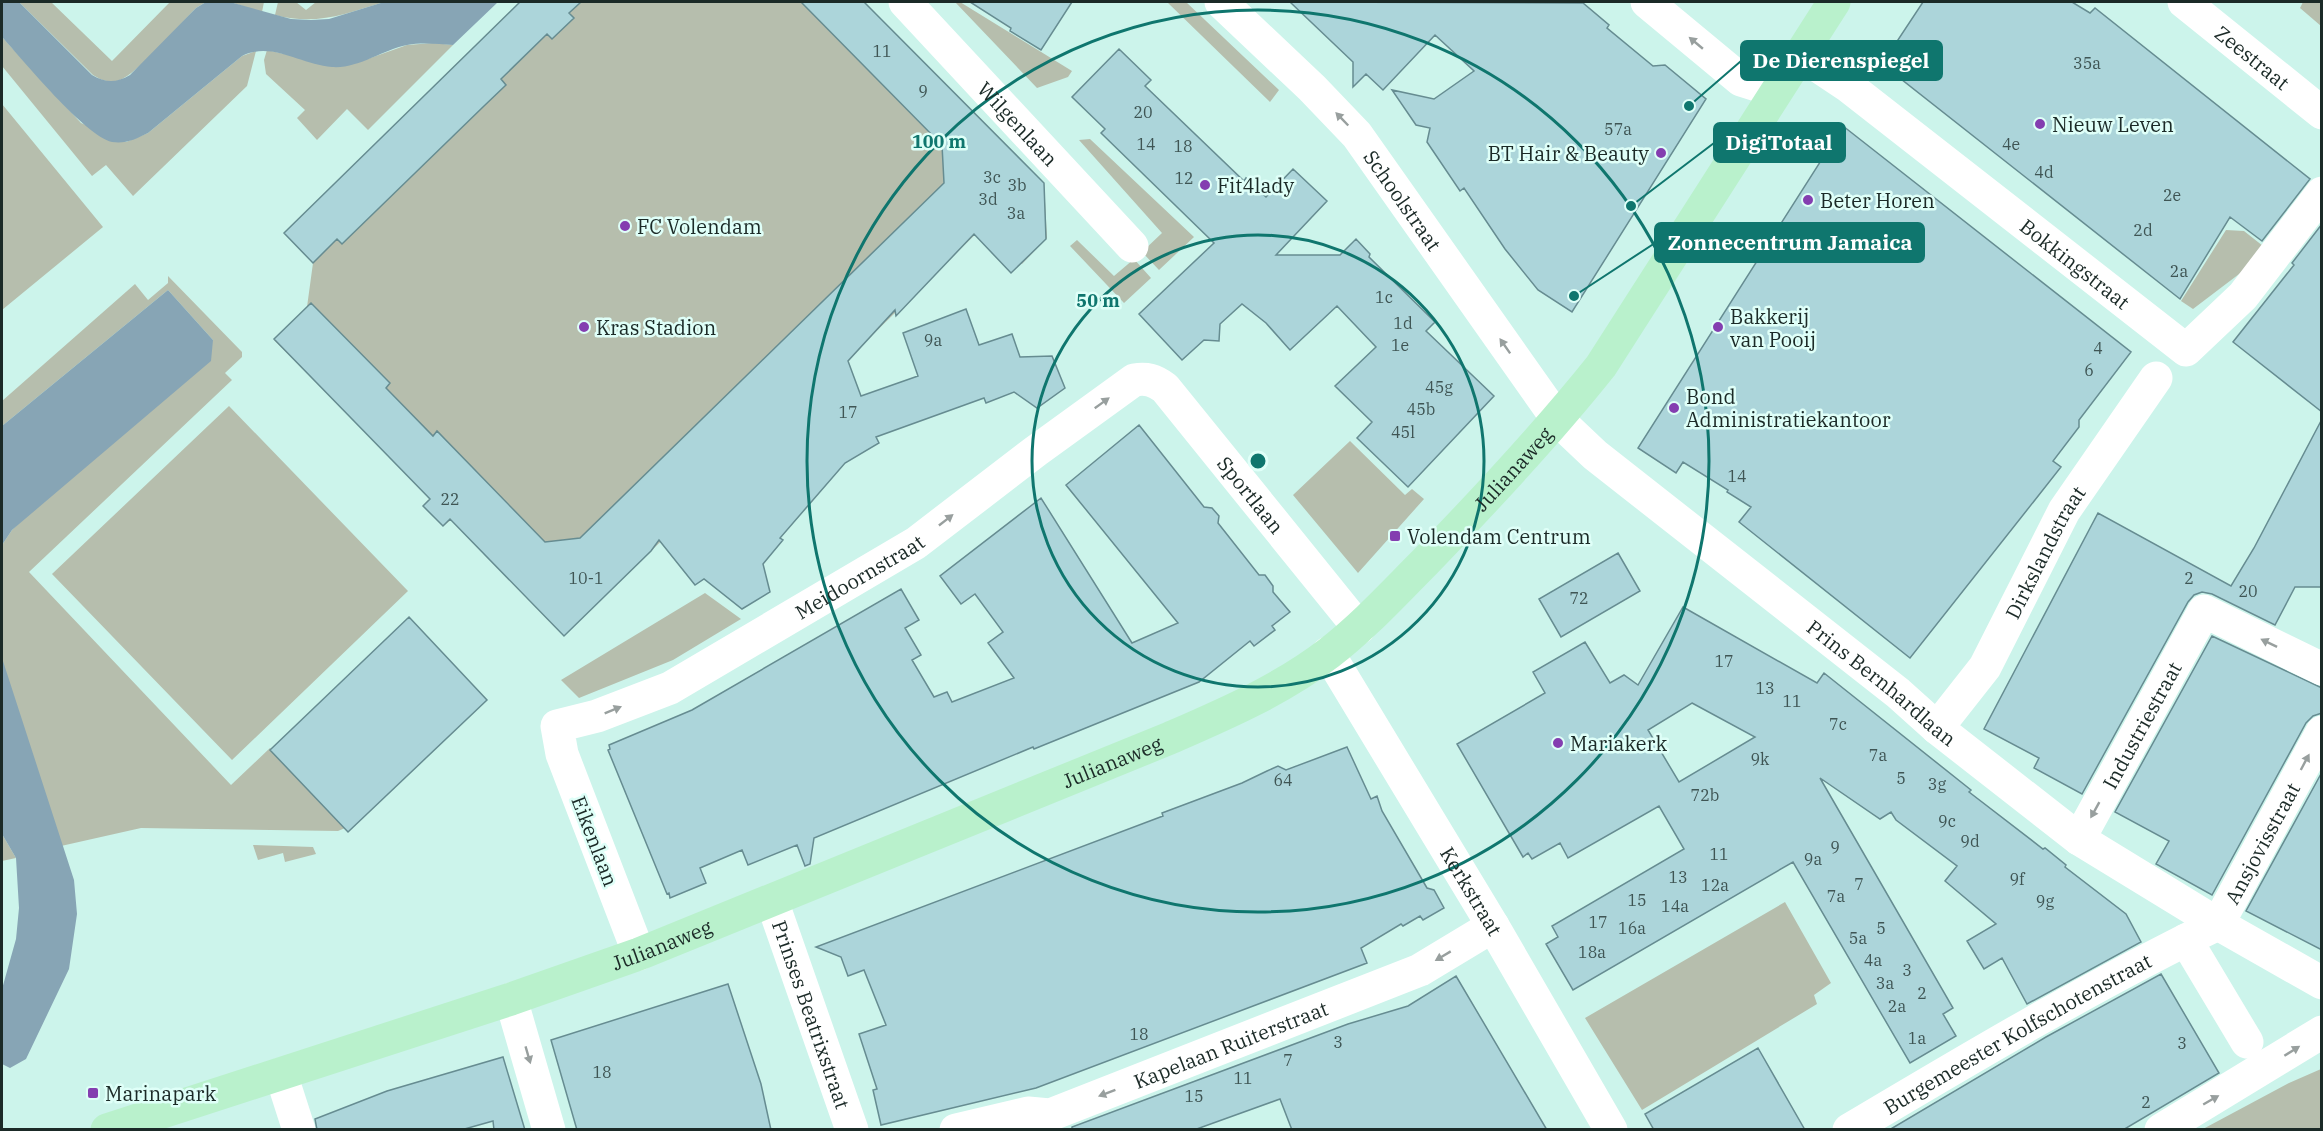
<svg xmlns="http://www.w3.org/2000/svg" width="2323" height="1131" viewBox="0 0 2323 1131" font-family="'IBM Plex Serif',serif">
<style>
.green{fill:#b6bead}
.water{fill:#87a5b5}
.building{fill:#acd5da;stroke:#668c91;stroke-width:1.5;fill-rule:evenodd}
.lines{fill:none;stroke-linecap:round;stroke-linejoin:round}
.minor{stroke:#fff;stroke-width:33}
.major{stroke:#b9f1cc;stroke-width:33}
.oneway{fill:#989f9e}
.ring{fill:none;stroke:#0f766e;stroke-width:3}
.poi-dot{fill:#843eb0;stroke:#dffff8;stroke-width:2}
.labels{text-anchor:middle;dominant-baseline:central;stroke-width:5;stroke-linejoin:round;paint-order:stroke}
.number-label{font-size:16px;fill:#3f5554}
.street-label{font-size:20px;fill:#1b2a27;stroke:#dffff8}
.poi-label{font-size:20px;fill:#1b2a27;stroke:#dffff8;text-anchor:start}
.centre{fill:#0f766e;stroke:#dffff8;stroke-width:3}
.ring-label{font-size:18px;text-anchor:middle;font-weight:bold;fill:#0f766e;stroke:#dffff8;stroke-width:5;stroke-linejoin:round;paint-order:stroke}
.leader{fill:none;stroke:#0f766e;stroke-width:2}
.callout-dot{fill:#0f766e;stroke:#dffff8;stroke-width:2}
.callout{fill:#0f766e;stroke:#0f766e;stroke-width:2}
.callout-label{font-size:21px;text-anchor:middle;font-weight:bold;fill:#fff}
</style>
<rect width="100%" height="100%" fill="#ccf4eb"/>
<path class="green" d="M19,2H51L112,61L170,2H206L196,8C181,23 137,74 120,80C110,84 101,80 93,75Z
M230,2H264L262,12Z
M278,2H296L306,10L316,2H384C345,14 316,26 275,15Z
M520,2H864L1044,183L1047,238L1022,264L983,227L564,636L451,520L443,526L423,506L430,498L274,340L307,307L313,263L284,233Z
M955,2H960L1072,71L1068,77L1037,88Z
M1167,2H1186L1279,90L1270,102Z
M2303,2H2321V26L2300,8Z
M2,37L81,123L126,142L148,133L242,56L256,51L247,86L133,196L106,165L92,176L2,66Z
M433,43L453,45L368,130L347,109L317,140L297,118L305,110L266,74L264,60L267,50L284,54L359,62L407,45Z
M2,104L103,227L2,310Z
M1090,139L1194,237L1159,270L1142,252L1162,233L1079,140Z
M2226,230L2244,231L2263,246L2247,268L2193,309L2181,301Z
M1077,240L1114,276L1134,259L1151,278L1124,303L1070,246Z
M168,276L242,352V357L225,373L232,380L29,572L231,785L270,748L345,828L338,831L141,828L61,846L3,665L2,658V545L12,530L213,340L168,290L2,426V401L135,284L148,300L168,283Z
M229,406L408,591L232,760L52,574Z
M1350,441L1405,495L1412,489L1424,499L1358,573L1293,495Z
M705,593L741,619L673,660L579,698L561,680Z
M2,834L16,858L2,861Z
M253,845L313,847L316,854L285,862L283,853L258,860Z
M1785,902L1831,983L1814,995L1817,1004L1642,1110L1585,1018Z
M2321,1069V1129H2203L2289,1083Z"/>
<path class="water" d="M2,2H19L92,75C106,83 116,83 130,75L196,8L206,2H230L291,19L311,20L329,19L384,2H498L453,45C438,44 422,42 407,45C382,50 358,69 332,67C301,65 272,41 242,56L148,133C136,139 126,144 112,142C85,136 23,60 2,37Z
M168,290L213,340L211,361L12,530L2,545V426Z
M2,658L74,880L77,914L69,969L26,1059L10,1068L2,1064V989L16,939L19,908L16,858L2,834Z"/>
<path class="building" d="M520,2H581L569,13L574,18L552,39L547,34L501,79L506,85L484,106L342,244L337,239L313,263L284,233Z
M801,2H864L1044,183L1046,239L1011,273L974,234L896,316L895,310L848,361L861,396L918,376L903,333L966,309L979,345L1012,334L1020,357L1052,356L1065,388L1037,408L1014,392L986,403L984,398L876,437L879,443L845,463L780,538L783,540L763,564L770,592L742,609L704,579L695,585L659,540L651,551L564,636L450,519L443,526L423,506L430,499L274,339L311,303L390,383L386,388L433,436L437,431L545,542L580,538L944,183L942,145Z
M970,2H1072L1041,50L1010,31L1011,28Z
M1290,2L1583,3L1609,25L1607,28L1653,66L1665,65L1706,99L1572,312L1538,290L1505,249L1464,188L1460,191L1427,142L1430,128L1416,125L1392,90L1434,99L1474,71L1435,35L1383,90L1366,74L1353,87V62Z
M1923,2H2072L2090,13L2095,8L2310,179L2262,241L2230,217L2180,299L1882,64Z
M1119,49L1151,80L1145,86L1244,181L1246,178L1266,197L1293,169L1327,201L1276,255H1340L1356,239L1370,254L1369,257L1435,322L1426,331L1494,396L1408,487L1357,438L1372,422L1335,386L1376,347L1337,306L1290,350L1266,323L1242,304L1220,324L1219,341L1204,340L1182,360L1139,314L1214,243L1101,133L1105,129L1072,97Z
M1843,126L2131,352L2079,420V427L2053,461L2061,467L1910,658L1739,522L1751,507L1727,492L1728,490L1683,462L1676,473L1638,448Z
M2322,224V412L2233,342L2294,265L2292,263Z
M2322,419V587H2295L2275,625L2212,594L2202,592L2194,595L2188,602L2082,794L2034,768L2039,758L1984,729L2098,513L2231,586L2254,548Z
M1139,425L1204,507L1212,508L1219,516L1218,523L1259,575H1265L1273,586V592L1290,612L1272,626L1275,630L1254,646L1250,641L1199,682L1034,749L1033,747L814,838L810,864L805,866L797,845L748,865L742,850L700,868L706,883L670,898L669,893L667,894L608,750L610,749L609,745L692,710L901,589L919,620L905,628L921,655L912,660L934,697L947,692L952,702L1014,678L988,643L1003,632L975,594L961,604L940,576L1041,498L1132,643L1178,623L1066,485Z
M1618,553L1640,591L1561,637L1539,599Z
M1683,607L1817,683L1824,673L1971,790L1969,792L2043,849L2045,848L2066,865L2065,867L2126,914L2141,942L2027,1004L2002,958L1984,969L1967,941L1996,924L1945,881L1957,866L1896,820L1891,812L1880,819L1820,778L1953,1008L1943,1014L1956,1036L1910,1063L1793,862L1573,990L1546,944L1558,937L1552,926L1684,849L1659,806L1568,858L1560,843L1532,859L1528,853L1523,857L1457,744L1545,693L1533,672L1585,642L1610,683L1624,675L1638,685ZM1692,703L1755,737L1679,782L1648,730Z
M409,617L487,700L348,832L270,750Z
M2212,636L2322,688V713L2313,716L2306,723L2212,895L2156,864L2169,841L2115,812Z
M1347,747L1371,799L1377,796L1382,811L1427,888L1434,890L1444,908L1423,920L1420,916L1403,926L1401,924L1361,948L1367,963L1036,1088L881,1125L873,1090L877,1089L859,1034L886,1025L864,970L848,976L841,957L816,947L1163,816L1162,813L1242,783L1267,771L1278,766L1286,770Z
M2322,772V950L2246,911Z
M2161,974L2219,1073L2123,1130H1889L2046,1037Z
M1456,976L1547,1130H1292L1280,1099L1194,1130H1072V1127L1348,1024L1408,1006Z
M728,984L761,1084L771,1130H577L551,1040Z
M1758,1048L1805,1130H1654L1645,1114Z
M503,1057L525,1130H494L493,1121L461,1130H317L315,1119L387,1091Z"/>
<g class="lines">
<g class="minor">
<path id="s1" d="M905,2L1132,246"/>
<path id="s2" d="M1221,2L1312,88L1357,135L1558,420L1595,455L1898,693L1937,728L2079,839L2218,924L2322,983"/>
<path d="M1647,2L1741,80L1776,91"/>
<path id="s3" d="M2184,2L2322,113"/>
<path id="s4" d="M1800,54L1848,86L2186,350L2243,296L2322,193"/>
<path id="s5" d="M1328,653L1493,926L1611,1130"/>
<path id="s6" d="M1937,728L1985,667L2064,511L2156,378"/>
<path id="s7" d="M2079,839L2204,611L2322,669"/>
<path id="s8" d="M772,901L852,1130"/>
<path id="s9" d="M2218,924L2322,732"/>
<path d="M2186,940L2247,1042"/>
<path id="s10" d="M639,954L562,754L557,726L597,716L670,688L916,543L1036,451L1134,380C1147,378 1154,380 1165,388L1359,628"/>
<path d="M511,999L549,1130"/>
<path d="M281,1074L299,1130"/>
<path id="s11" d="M956,1130L1028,1113L1050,1115L1420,970L1493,926"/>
<path id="s12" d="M1849,1130C1970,1058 2091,986 2218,924"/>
<path d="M2161,1130L2322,1032"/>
</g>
<path class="major" id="s13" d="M107,1130L511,999L639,954L1170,738C1225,714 1281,690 1329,653C1364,626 1394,593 1425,562C1486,499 1546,435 1601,366L1834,2"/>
</g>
<defs><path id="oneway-solid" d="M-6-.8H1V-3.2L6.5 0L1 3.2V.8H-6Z" transform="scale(1.5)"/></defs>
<g class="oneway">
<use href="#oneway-solid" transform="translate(1696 43) rotate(-140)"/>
<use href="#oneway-solid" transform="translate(1342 119) rotate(-134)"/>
<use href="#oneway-solid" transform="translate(1505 346) rotate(-125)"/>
<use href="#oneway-solid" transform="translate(1102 403) rotate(-36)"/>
<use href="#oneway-solid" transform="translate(946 520) rotate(-38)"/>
<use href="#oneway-solid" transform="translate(2269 643) rotate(-154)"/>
<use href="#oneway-solid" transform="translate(613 710) rotate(-22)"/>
<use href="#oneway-solid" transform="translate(2305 762) rotate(-62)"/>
<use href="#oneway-solid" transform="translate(2095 810) rotate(119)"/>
<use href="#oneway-solid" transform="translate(1443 956) rotate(149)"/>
<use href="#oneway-solid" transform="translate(2292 1051) rotate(-32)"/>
<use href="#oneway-solid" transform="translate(528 1055) rotate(74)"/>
<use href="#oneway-solid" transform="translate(1107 1093) rotate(159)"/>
<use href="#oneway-solid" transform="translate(2211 1100) rotate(-30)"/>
</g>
<g class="ring">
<circle cx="1258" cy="461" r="226"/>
<circle cx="1258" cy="461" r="451"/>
</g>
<g class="poi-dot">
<circle cx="2040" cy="124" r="6"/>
<circle cx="1661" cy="153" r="6"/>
<circle cx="1205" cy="185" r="6"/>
<circle cx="1808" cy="200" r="6"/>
<circle cx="625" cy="226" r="6"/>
<circle cx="584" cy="327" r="6"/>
<circle cx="1718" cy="327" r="6"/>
<circle cx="1674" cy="408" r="6"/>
<rect x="1389" y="530" width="12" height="12" rx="3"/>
<circle cx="1558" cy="743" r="6"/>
<rect x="87" y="1087" width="12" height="12" rx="3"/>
</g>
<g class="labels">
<g class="number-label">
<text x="882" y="51">11</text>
<text x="2087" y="63">35a</text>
<text x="923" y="91">9</text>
<text x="1143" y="112">20</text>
<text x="1618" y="129">57a</text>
<text x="1146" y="144">14</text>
<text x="2011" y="144">4e</text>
<text x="1183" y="146">18</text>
<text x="2044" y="172">4d</text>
<text x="992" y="177">3c</text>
<text x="1184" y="178">12</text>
<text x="1017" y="185">3b</text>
<text x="2172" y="195">2e</text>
<text x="988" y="199">3d</text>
<text x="1016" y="213">3a</text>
<text x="2143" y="230">2d</text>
<text x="2179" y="271">2a</text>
<text x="1384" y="297">1c</text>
<text x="1403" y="323">1d</text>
<text x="933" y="340">9a</text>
<text x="1400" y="345">1e</text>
<text x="2098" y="348">4</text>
<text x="2089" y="370">6</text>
<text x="1439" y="387">45g</text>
<text x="1421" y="409">45b</text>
<text x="848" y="412">17</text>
<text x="1403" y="432">45l</text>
<text x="1737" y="476">14</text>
<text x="450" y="499">22</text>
<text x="586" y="578">10-1</text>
<text x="2189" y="578">2</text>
<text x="2248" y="591">20</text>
<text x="1579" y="598">72</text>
<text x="1724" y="661">17</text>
<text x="1765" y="688">13</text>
<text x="1792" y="701">11</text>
<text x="1838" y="724">7c</text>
<text x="1878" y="755">7a</text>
<text x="1760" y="759">9k</text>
<text x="1901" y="778">5</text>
<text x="1283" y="780">64</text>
<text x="1937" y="784">3g</text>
<text x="1705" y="795">72b</text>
<text x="1947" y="821">9c</text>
<text x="1970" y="841">9d</text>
<text x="1835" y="847">9</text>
<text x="1719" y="854">11</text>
<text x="1813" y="859">9a</text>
<text x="1678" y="877">13</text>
<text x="2017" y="879">9f</text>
<text x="1859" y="884">7</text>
<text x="1715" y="885">12a</text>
<text x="1836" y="896">7a</text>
<text x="1637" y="900">15</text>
<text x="2045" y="901">9g</text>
<text x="1675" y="906">14a</text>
<text x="1598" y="922">17</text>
<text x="1632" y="928">16a</text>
<text x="1881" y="928">5</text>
<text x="1858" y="938">5a</text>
<text x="1592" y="952">18a</text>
<text x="1873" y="960">4a</text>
<text x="1907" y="970">3</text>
<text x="1885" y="983">3a</text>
<text x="1922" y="993">2</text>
<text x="1897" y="1006">2a</text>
<text x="1139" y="1034">18</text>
<text x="1917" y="1038">1a</text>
<text x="1338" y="1042">3</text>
<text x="2182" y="1043">3</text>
<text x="1288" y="1060">7</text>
<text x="602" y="1072">18</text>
<text x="1243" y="1078">11</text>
<text x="1194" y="1096">15</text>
<text x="2146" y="1102">2</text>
</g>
<g class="street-label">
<text stroke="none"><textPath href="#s3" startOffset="88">Zeestraat</textPath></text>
<text stroke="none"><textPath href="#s1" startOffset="166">Wilgenlaan</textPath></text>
<text stroke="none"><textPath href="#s2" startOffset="270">Schoolstraat</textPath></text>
<text stroke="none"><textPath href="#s4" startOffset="346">Bokkingstraat</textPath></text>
<text stroke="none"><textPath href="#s13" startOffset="1575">Julianaweg</textPath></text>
<text stroke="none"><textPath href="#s10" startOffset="1090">Sportlaan</textPath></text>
<text stroke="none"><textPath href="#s6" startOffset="207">Dirkslandstraat</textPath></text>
<text stroke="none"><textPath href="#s10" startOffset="582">Meidoornstraat</textPath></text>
<text stroke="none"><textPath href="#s2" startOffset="956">Prins Bernhardlaan</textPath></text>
<text stroke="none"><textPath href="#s7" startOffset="130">Industriestraat</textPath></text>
<text stroke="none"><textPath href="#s13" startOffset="1071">Julianaweg</textPath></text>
<text transform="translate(595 841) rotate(69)">Eikenlaan</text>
<text stroke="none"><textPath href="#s9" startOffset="92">Ansjovisstraat</textPath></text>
<text stroke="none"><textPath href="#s5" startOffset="278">Kerkstraat</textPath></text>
<text stroke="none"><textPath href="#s13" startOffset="585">Julianaweg</textPath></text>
<text stroke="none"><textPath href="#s8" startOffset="120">Prinses Beatrixstraat</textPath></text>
<text stroke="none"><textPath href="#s12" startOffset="194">Burgemeester Kolfschotenstraat</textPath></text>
<text stroke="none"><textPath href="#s11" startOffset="290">Kapelaan Ruiterstraat</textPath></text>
</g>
<g class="poi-label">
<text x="2052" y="124">Nieuw Leven</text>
<text x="1649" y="153" text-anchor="end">BT Hair &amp; Beauty</text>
<text x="1217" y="185">Fit4lady</text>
<text x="1820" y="200">Beter Horen</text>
<text x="637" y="226">FC Volendam</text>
<text x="1730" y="316">Bakkerij<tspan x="1730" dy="23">van Pooij</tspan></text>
<text x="596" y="327">Kras Stadion</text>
<text x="1686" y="396">Bond<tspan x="1686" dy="23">Administratiekantoor</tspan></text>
<text x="1407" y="536">Volendam Centrum</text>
<text x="1570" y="743">Mariakerk</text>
<text x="105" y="1093">Marinapark</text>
</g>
</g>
<circle cx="1258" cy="461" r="9" class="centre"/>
<g class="ring-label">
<text x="939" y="148">100 m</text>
<text x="1098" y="307">50 m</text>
</g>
<path class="leader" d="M1689 106L1741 61M1631 206L1714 143M1574 296L1655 243"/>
<g class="callout-dot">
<circle cx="1689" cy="106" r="6"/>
<circle cx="1631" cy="206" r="6"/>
<circle cx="1574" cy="296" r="6"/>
</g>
<g class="callout">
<rect x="1741" y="41" width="201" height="39" rx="6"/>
<rect x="1714" y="123" width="131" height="39" rx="6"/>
<rect x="1655" y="223" width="269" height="39" rx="6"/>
</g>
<g class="callout-label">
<text x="1841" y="68">De Dierenspiegel</text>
<text x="1779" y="150">DigiTotaal</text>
<text x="1790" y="250">Zonnecentrum Jamaica</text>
</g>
<rect width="2323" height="1131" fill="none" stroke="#1b2a27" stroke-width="6"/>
</svg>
